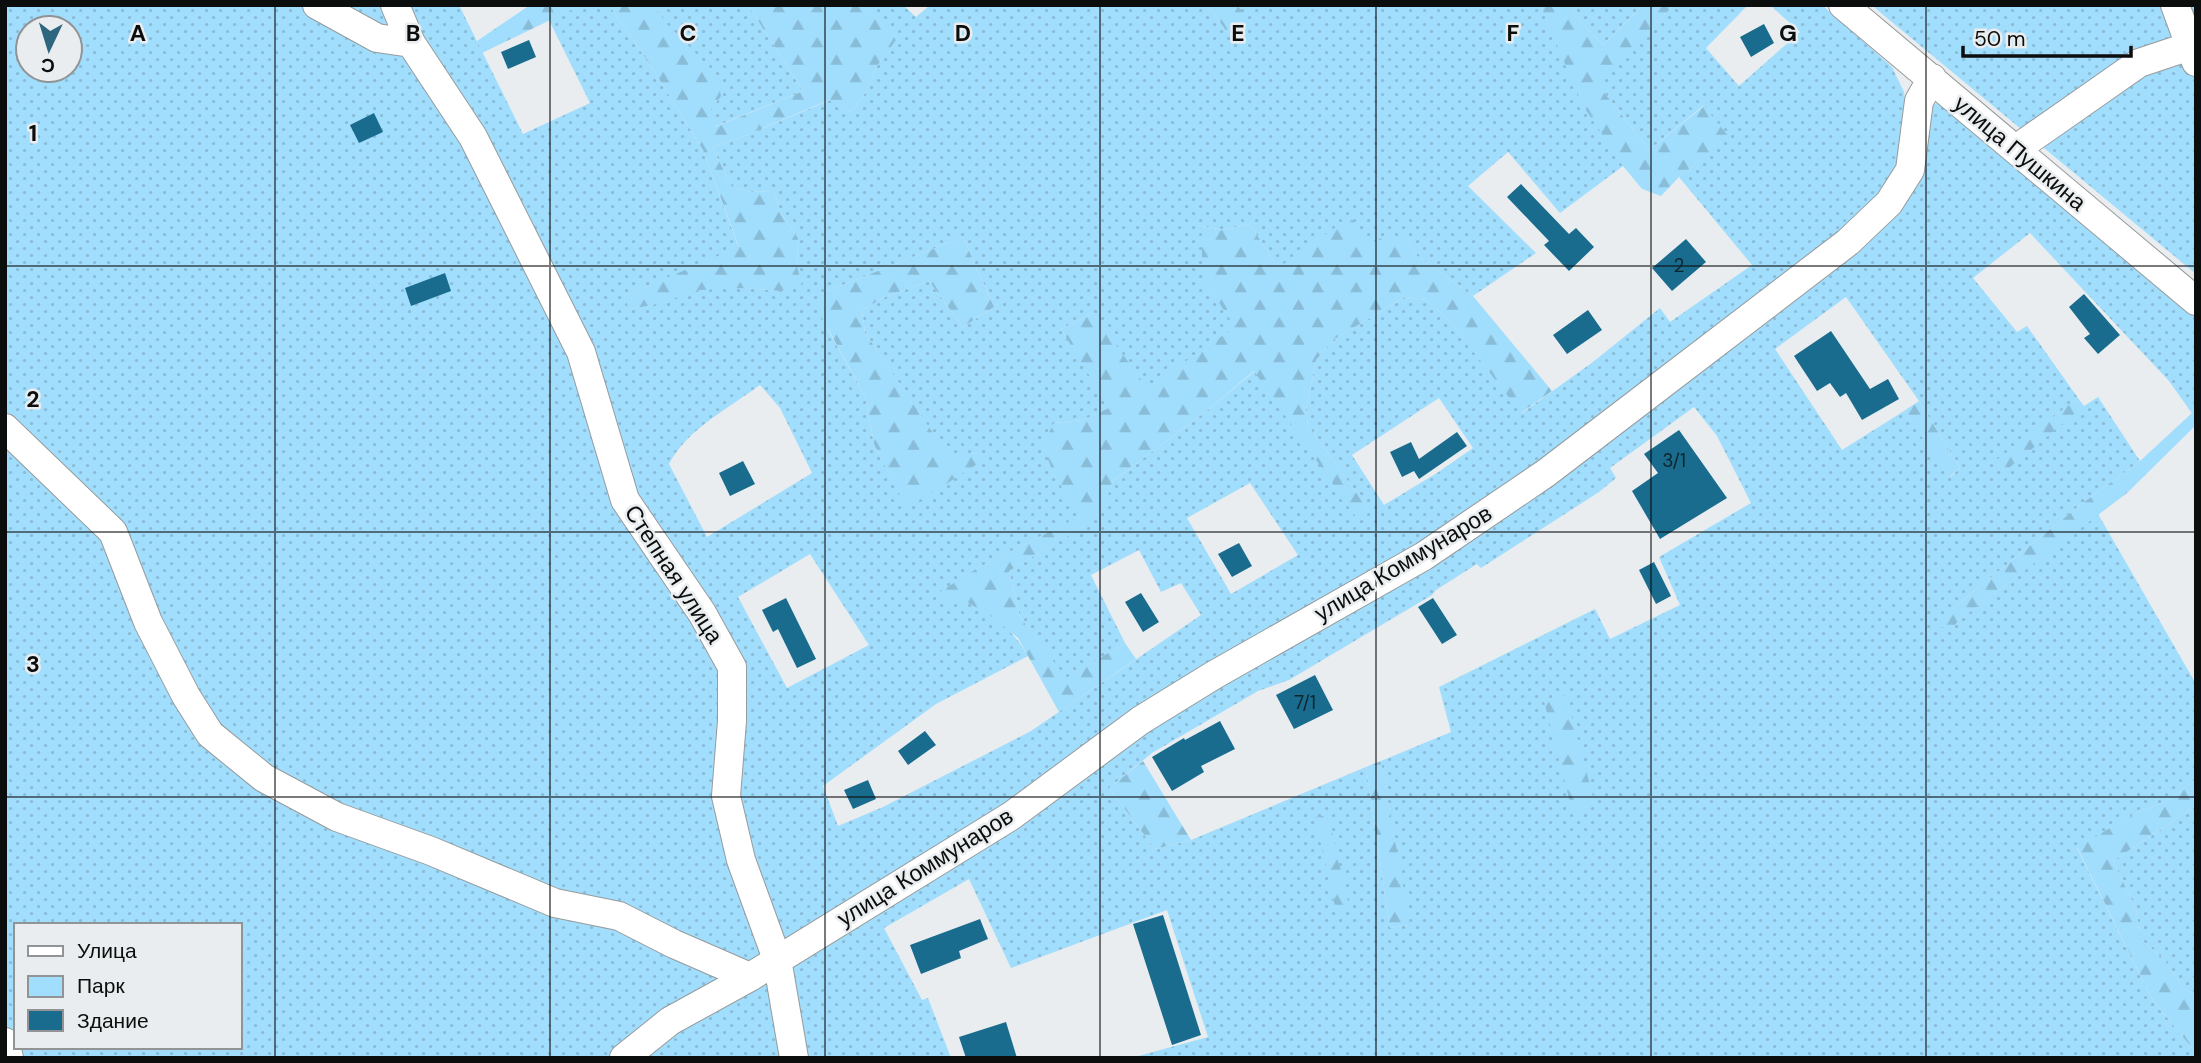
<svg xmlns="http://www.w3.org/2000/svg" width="2201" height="1063" viewBox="0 0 2201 1063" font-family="'DM Sans',sans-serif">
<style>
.green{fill:url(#green-dots);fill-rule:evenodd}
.forest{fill:url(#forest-firs)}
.building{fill:#196c8e}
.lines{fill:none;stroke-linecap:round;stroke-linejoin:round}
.minor-casing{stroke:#979b9c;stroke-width:30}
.minor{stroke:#fff;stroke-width:28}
.grid{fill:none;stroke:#0c0d0d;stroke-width:2;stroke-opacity:0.55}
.labels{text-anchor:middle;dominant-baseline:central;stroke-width:5;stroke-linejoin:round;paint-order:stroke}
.number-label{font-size:19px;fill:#0f252d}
.street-label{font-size:23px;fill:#0c0d0d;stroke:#e9edef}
.grid-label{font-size:23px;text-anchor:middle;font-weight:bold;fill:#0c0d0d;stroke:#e9edef;stroke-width:5;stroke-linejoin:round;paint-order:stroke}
</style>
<defs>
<pattern id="green-dots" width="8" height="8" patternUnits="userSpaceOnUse" patternTransform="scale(1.75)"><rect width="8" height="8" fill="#a1ddfc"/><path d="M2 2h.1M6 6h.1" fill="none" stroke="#89bcd7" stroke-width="1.8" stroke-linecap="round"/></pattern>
<pattern id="forest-firs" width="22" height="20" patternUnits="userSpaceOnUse" patternTransform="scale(1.75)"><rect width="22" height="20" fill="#a1ddfc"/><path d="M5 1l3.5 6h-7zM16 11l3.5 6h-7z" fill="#89bcd7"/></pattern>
</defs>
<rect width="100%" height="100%" fill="#e9edef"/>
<path class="green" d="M5,5H382L472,152L540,288L628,487L579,329L403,5H459L523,134L590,103L549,20L581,5H609L651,66L703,150L739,248L624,296L630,309C654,305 675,296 698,290C724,284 753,289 780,291L797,267L798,238L780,212L774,191L750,192L732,187L712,147L747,135L830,100L851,112L863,97L877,66L895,40L864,5H903L916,17L930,5H1208L1227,32L1244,15L1237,5H1540L1558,46L1623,166L1560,213L1508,152L1468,186L1536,253L1473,296L1417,256L1409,242L1371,244L1278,268L1250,224L1223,230L1202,226L1206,283L1236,327L1146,389L1093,313L1061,329L1110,408L1083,420L1054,423L1053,473L1081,516L978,568L947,602C955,602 964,601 970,604C994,613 1016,634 1028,656L936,704L823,786L838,826L883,807L1031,731L1201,615L1181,583L1161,592L1139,550L1091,575L1125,643L1066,679L1020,617L1009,571L1099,517L1113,481L1209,409L1255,371L1370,512L1308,425L1306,410L1316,360L1333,340L1405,297L1426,300L1448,319L1522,413L1593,362L1660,308L1670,322L1752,265L1679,177L1728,137L1703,106L1649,150L1603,91V76L1674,5H1748L1706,48L1739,86L1800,32L1770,5H1822L1892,67L1904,92L1909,130L1904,166L1884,200L1658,381L1199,694L1420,566L1888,215L1930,106L1942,101L2196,314V419L2169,381L2030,233L1973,278L2017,332L2027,326L2078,398L1995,463L2098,397L2140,461L2080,505L1951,610L1952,629L1958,621L2098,514L2196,684V780L2163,803L2140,811L2077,848L2152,999L2196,1053V1058H1131L1208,1037L1167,910L1011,968L969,879L884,928L922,1000L928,998L951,1058H5ZM28,28H70V70H28ZM963,237L994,307L963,327L929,281L887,296L862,310L865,333L948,456L980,453L906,506L874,444L865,396L828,330L820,294ZM1846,297L1919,401L1960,468L1950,477L1904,411L1842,450L1775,349ZM760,385L780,408L812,473L707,537L669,464C687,429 729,408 760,385ZM1439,398L1473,448L1437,473L1384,505L1352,455ZM1694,407L1717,436L1751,503L1659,557L1680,605L1610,639L1595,609L1439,687L1451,732L1381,761L1409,925L1390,928L1366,767L1191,840L1155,849L1109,788L1152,753L1258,691L1289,680L1432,595L1436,590L1477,564L1481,568L1599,492L1616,478L1610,468ZM1250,483L1298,555L1231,594L1187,518ZM810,554L869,645L787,688L738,597ZM16,925H240V1047H16Z
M654,5H748L803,91L714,127C704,89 676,39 654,5Z
M1573,5H1643L1603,45L1582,23Z
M1872,5H2196V274L1881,13Z
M2196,806V995L2184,989L2163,958L2140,939L2136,909L2113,861Z"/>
<path class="forest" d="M530,5H581L482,53L477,41Z
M609,5H654L666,23L716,74L721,96L710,111L715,127L803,91L748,5H864L896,40L877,66L863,97L851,112L829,100L747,135L712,147L732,187L750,192L774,191L780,212L798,238L797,267L802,284L780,291L741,288L700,290L653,305L629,309L624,296L739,247L703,150L651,66Z
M1208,5H1237L1245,15L1227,32Z
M1540,5H1573L1582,23L1603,45L1643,5H1674L1604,76L1603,91L1649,150L1704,106L1729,137L1679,177L1661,196L1642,189L1623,166L1582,104Z
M1350,217L1371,244L1389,233L1409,242L1417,256L1473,296L1552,391L1521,413L1448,319L1426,300L1405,297L1333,340L1316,360L1306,410L1308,425L1370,512L1358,520L1254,371L1209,409L1113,481L1100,517L1009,571L1020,617L1066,678L1125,643L1136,659L1059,712L1018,638L988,614L968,603L947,602L938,593L978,568L1080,516L1053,473L1043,444L1054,423L1083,420L1109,408L1061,329L1093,313L1147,388L1235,327L1206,283L1202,266V226L1223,230L1250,224L1278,268Z
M963,237L994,307L963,327L929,281L887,296L862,310L865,333L948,455L980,453L985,459L929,495L906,507L874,444L865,396L818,311L820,294Z
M2078,398L2084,406L2004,472L1994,462Z
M1919,401L1960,468L1949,477L1904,411Z
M2192,413L2196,419V425L2127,493L1958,621L1952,629L1940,627L1951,610L2080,505L2140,461Z
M1566,695L1594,800L1574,818L1544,701Z
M1143,761L1191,840L1155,849L1109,788Z
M1381,761L1410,925L1390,928L1366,767Z
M2196,780V806L2113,861L2136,909L2140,939L2163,958L2184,989L2196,995V1053L2152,999L2077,847L2140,811L2163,803Z
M1328,815L1349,906L1336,911L1315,817Z"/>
<path class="building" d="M1764,24L1774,43L1751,57L1740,37Z
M529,40L536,57L508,69L501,52Z
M374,113L383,132L359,143L350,125Z
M1521,184L1569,234L1576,228L1594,247L1569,271L1544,245L1549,241L1507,197Z
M1686,239L1706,262L1672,291L1652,268Z
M445,273L451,291L411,306L405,288Z
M2084,294L2120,335L2098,354L2084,338L2090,334L2069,307Z
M1588,310L1602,330L1567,354L1553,335Z
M1831,331L1870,389L1888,379L1899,399L1862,420L1846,393L1840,397L1830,383L1817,391L1794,356Z
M1679,430L1727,498L1660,539L1632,491L1658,473L1644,454Z
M1457,432L1467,446L1419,479L1414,471L1402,477L1390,452L1411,442L1419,459Z
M743,461L755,484L730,496L719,473Z
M1239,543L1252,566L1232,577L1218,554Z
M1654,562L1671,596L1656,604L1639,570Z
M1141,593L1159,622L1143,632L1125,602Z
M786,598L816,659L797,668L778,629L773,632L762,610Z
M1433,598L1457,635L1442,644L1418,607Z
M1315,675L1333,710L1294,729L1276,695Z
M1220,721L1235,749L1201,766L1204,772L1172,791L1152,757L1184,738L1185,740Z
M925,731L936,745L908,765L898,751Z
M868,780L876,799L853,809L844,790Z
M1163,915L1201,1035L1172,1045L1133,924Z
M980,919L988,939L959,951L961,958L921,974L910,945Z
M1006,1022L1017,1058H966L959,1037Z"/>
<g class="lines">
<g class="minor-casing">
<path id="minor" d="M317,5L377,38L411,43
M395,5L411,43L473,137L581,352L625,500L702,613L732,667V721L726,796L741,860L777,959L794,1058
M1843,5L2196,301
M2175,5L2196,62
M2016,149L2139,63L2190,46L2196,48
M5,428L113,532L148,622L186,696L210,734L264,778L337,817L431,851L555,903L619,916L674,944L750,977
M5,1042L9,1058
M624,1058L670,1021L750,977L1011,816L1141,720L1214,675L1424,556L1546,473L1848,242L1889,203L1910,170L1919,101L1932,78"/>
</g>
<use href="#minor" class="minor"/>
</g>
<path class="grid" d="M275,5V1058M550,5V1058M825,5V1058M1100,5V1058M1376,5V1058M1651,5V1058M1926,5V1058M5,266H2196M5,532H2196M5,797H2196"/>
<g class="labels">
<g class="number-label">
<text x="1679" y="265">2</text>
<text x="1674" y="460">3/1</text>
<text x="1305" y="702">7/1</text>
</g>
<g class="street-label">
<text transform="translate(2020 153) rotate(40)">улица Пушкина</text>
<text transform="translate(1403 563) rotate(-31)">улица Коммунаров</text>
<text transform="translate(674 574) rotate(57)">Степная улица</text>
<text transform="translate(925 867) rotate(-32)">улица Коммунаров</text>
</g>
</g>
<g class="grid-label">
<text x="138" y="41">A</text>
<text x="413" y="41">B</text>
<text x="688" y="41">C</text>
<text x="963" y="41">D</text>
<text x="1238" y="41">E</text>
<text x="1513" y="41">F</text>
<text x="1788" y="41">G</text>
<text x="33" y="141">1</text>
<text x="33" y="407">2</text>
<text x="33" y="672">3</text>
</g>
<rect width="2201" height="1063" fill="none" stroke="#0c0d0d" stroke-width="14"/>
<rect x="14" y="923" width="228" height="126" fill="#e9edef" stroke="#919395" stroke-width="2"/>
<rect x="28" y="946" width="35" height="10" fill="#ffffff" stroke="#919395" stroke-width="2"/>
<text x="77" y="958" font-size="21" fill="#0c0d0d">Улица</text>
<rect x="28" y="976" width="35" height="21" fill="#a1ddfc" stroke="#919395" stroke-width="2"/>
<text x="77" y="993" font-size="21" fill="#0c0d0d">Парк</text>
<rect x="28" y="1010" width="35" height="21" fill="#196c8e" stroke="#919395" stroke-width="2"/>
<text x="77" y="1028" font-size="21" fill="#0c0d0d">Здание</text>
<g transform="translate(49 49) rotate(184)"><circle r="33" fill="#e9edef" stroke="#919395" stroke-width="2"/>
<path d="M0-5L12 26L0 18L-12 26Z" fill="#2e6680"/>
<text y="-10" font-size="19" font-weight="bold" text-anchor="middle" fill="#0c0d0d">С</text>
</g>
<path d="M1963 46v10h168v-10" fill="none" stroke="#0c0d0d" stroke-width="3.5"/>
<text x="1974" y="46" font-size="21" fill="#0c0d0d" stroke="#e9edef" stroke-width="5" paint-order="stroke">50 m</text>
</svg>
